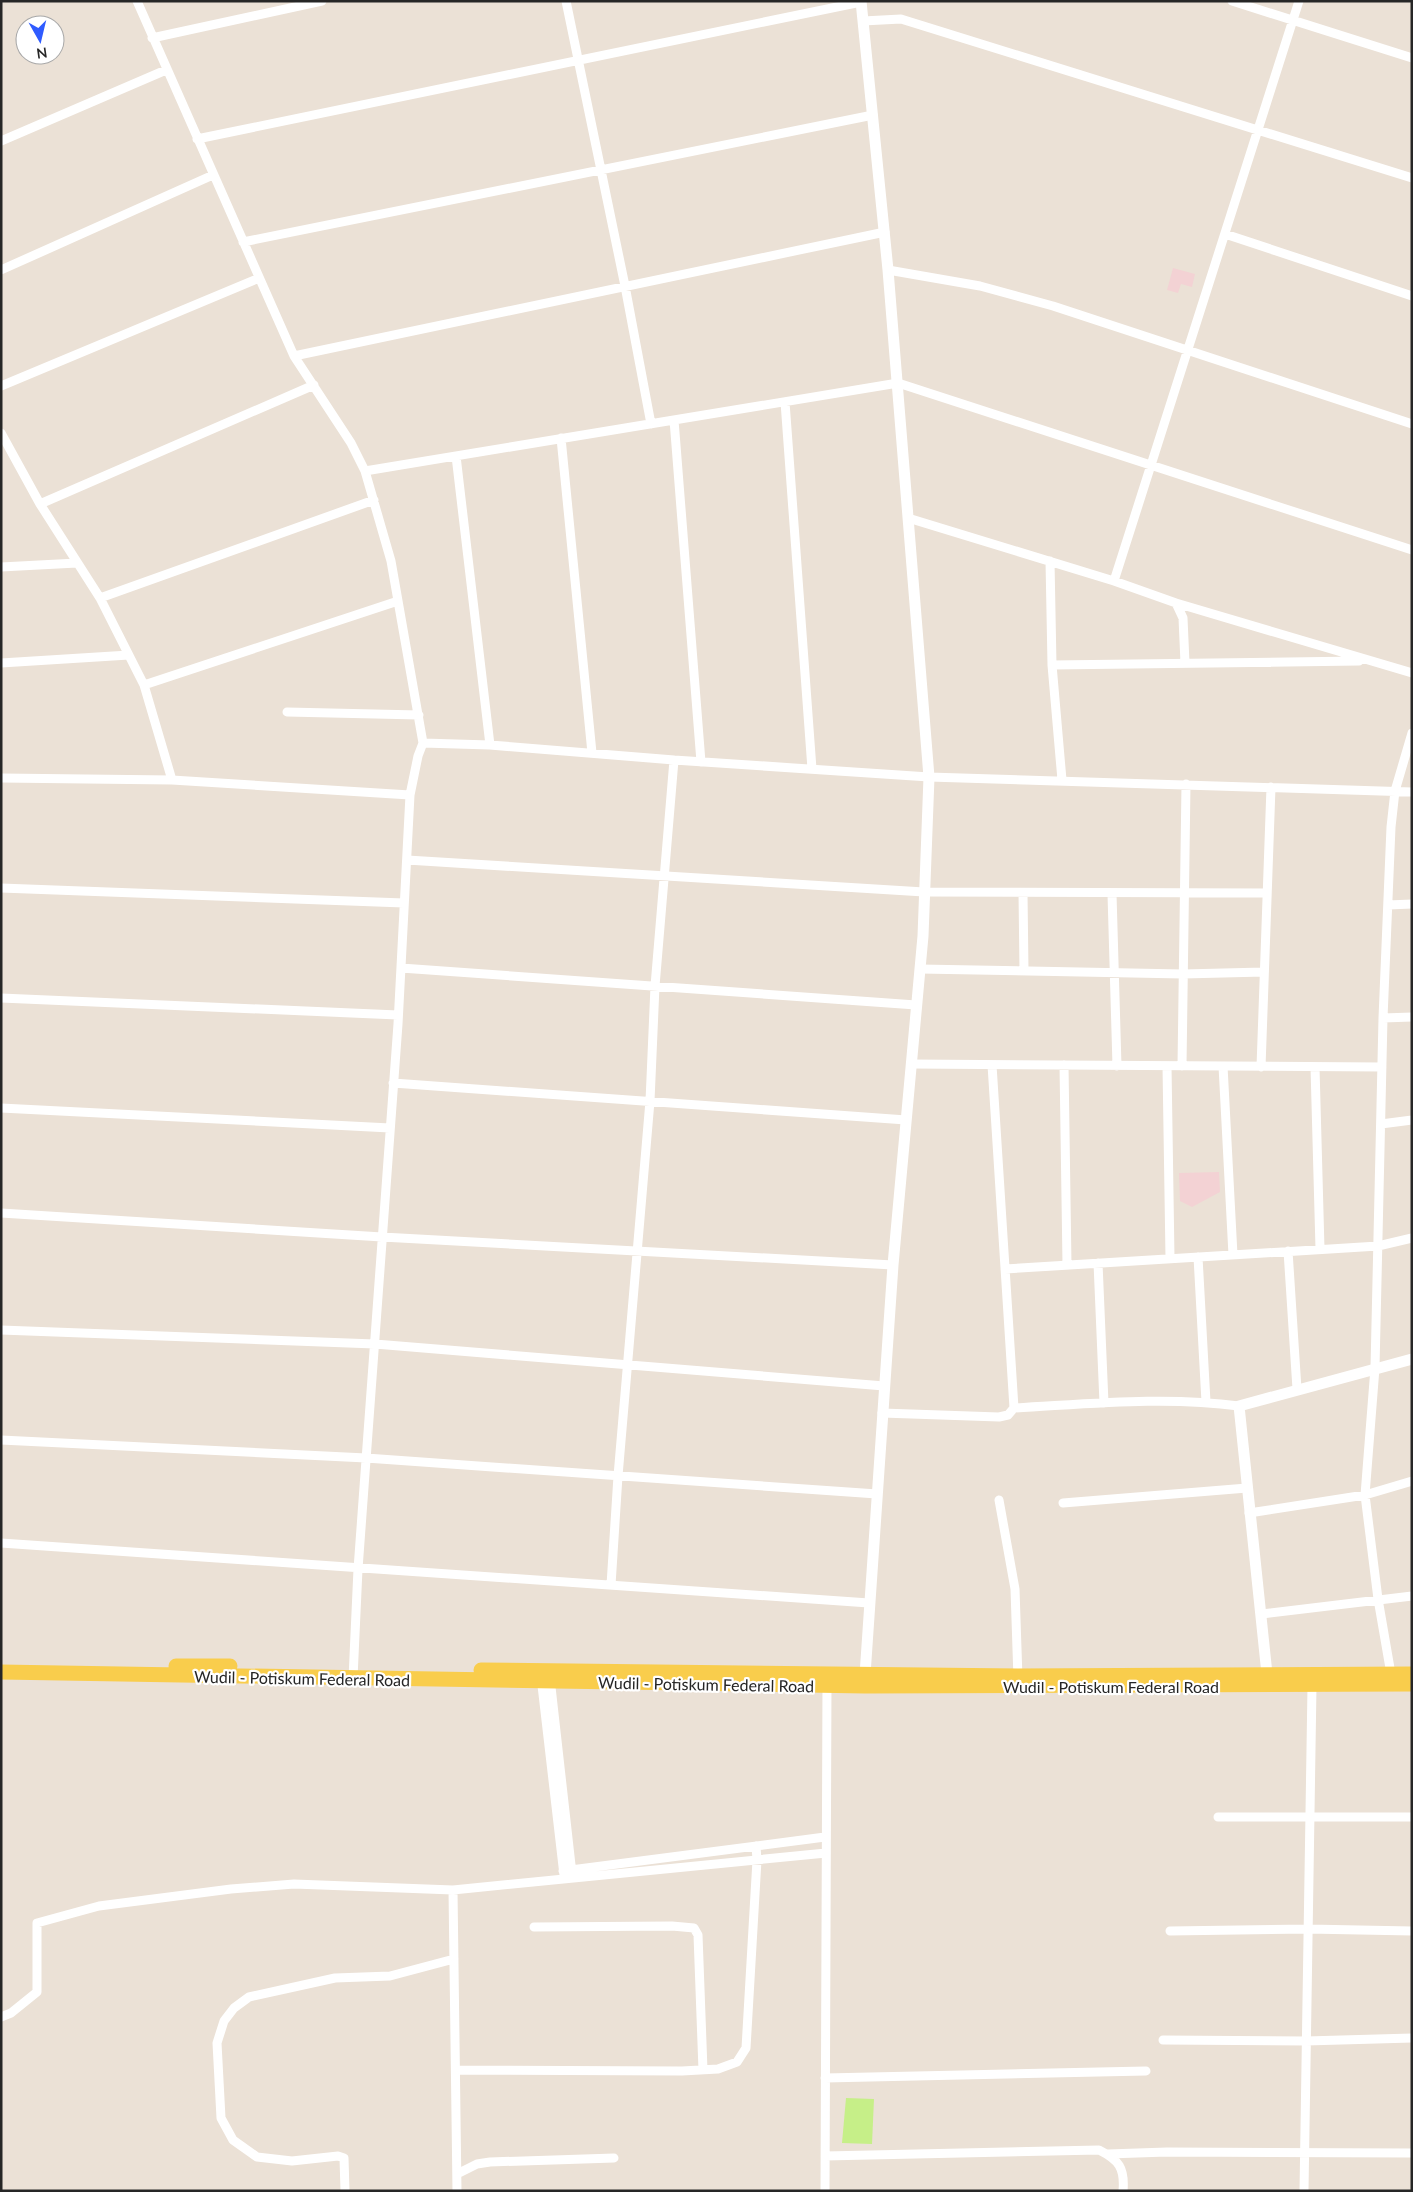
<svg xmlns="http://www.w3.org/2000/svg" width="1413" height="2192" viewBox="0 0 1413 2192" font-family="Lato,sans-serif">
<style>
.medical{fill:#f3d2d4}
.pitch{fill:#c6ef88}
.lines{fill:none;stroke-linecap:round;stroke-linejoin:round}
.minor{stroke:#fff;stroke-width:9}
.tertiary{stroke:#fff;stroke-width:11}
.primary{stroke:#f9cd4c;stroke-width:15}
.labels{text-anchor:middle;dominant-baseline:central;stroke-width:4.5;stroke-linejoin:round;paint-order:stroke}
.street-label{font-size:16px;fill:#262626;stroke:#fff}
</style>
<rect width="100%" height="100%" fill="#ebe1d6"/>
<path class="medical" d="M1173,268L1195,274L1192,287L1181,284L1178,293L1167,290Z
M1219,1172L1220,1192L1192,1207L1180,1201L1179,1173Z"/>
<path class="pitch" d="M846,2098L874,2099L872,2144L842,2143Z"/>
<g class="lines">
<path class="minor" d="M137,1L294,356L351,443L365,471L391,561L423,743L418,756L410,795L398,1024L358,1569L353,1678
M566,1L625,286L651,424
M1232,1L1412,58
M863,21L901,19L1412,178
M152,38L322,1
M197,139L861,2
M1,141L166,70
M1225,234L1412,296
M243,242L873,115
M1,270L213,175
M888,270L980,286L1053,306L1412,424
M294,356L885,232
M1,386L259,278
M785,402L812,769
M674,420L701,762
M1,433L40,504L100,598L144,685L172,780
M561,438L592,753
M456,456L490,745
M365,471L898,383L1412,550
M40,504L314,385
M908,518L1114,581L1176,603L1412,673
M1050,561L1052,665L1062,780
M1,567L77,563
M1114,581L1299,1
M100,598L374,500
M1176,603L1183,618L1185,663
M1,663L129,655
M1052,665L1359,661
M144,685L398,601
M287,712L419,715
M423,743L490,745L674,760L929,777L1412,792
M1,778L172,780L410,795
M407,860L924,892L1267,893
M1,888L404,903
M1023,893L1024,971
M1112,894L1117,1066
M1388,905L1412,904
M401,968L916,1005
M920,969L1183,974L1264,972
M1,998L398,1015
M1383,1018L1412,1017
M911,1064L1382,1067
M1064,1065L1067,1265
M1167,1066L1170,1258
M1182,1066L1186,784
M1223,1066L1233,1255
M1261,1067L1271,787
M1315,1067L1320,1249
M393,1083L906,1120
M1,1108L390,1128
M1381,1124L1412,1120
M1,1213L382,1237L893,1265
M1288,1251L1297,1389
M1198,1257L1206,1402
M1098,1263L1104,1403
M1005,1269L1378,1246L1412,1238
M1,1330L375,1344L884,1386
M1014,1408C1089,1404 1165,1396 1239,1406
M882,1413L999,1417L1008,1415L1014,1408L992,1065
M1,1440L366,1458L877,1494
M999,1500L1015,1589L1018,1679
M1063,1503L1247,1488
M1249,1513L1365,1495L1412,1481
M1,1543L869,1603
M611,1585L618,1476L650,1101L655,986L674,760
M1262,1614L1412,1596
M1391,1674L1378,1599L1365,1495L1375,1368L1383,1018L1391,827L1395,791L1412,733
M541,1677L564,1875
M550,1678L572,1874
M1218,1817H1412
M563,1871L825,1837
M453,1890L457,2191
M534,1927L672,1926L694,1928L698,1935L703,2070
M1170,1931L1308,1929L1412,1931
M1,2017L11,2013L37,1992V1923L99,1906L231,1889L294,1884L453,1890L826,1853
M1163,2040L1306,2041L1412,2038
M456,2070L682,2071L718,2069L737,2062L746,2048L757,1860L756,1846
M825,2078L1146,2071
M1108,2154L1167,2152L1412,2153
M825,2156L1099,2150C1119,2160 1125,2168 1123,2191
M457,2174L477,2164L490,2162L614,2158
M345,2191L344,2158L338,2156L292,2161L257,2157L233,2140L221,2118L217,2043L224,2021L234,2008L249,1997L335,1978L390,1976L454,1959
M825,2191L827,1681
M1304,2191L1312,1686"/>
<path class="tertiary" d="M861,1L888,270L929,777L923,936L893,1265L865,1675
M1267,1674L1239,1406L1412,1359"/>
<path class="primary" d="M176,1666H230
M481,1670L1018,1676L1412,1674
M1,1672L865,1686L1412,1684"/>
</g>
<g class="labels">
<g class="street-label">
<text transform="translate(302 1678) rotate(1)">Wudil - Potiskum Federal Road</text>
<text transform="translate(706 1684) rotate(1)">Wudil - Potiskum Federal Road</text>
<text x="1111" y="1686">Wudil - Potiskum Federal Road</text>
</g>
</g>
<rect width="1413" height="2192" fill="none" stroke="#262626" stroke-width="5"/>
<g transform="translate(40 40) rotate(172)"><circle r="24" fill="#ffffff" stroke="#a8a8a8"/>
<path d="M0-4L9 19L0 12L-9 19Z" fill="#2f5bff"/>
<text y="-8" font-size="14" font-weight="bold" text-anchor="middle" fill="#262626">N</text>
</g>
</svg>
